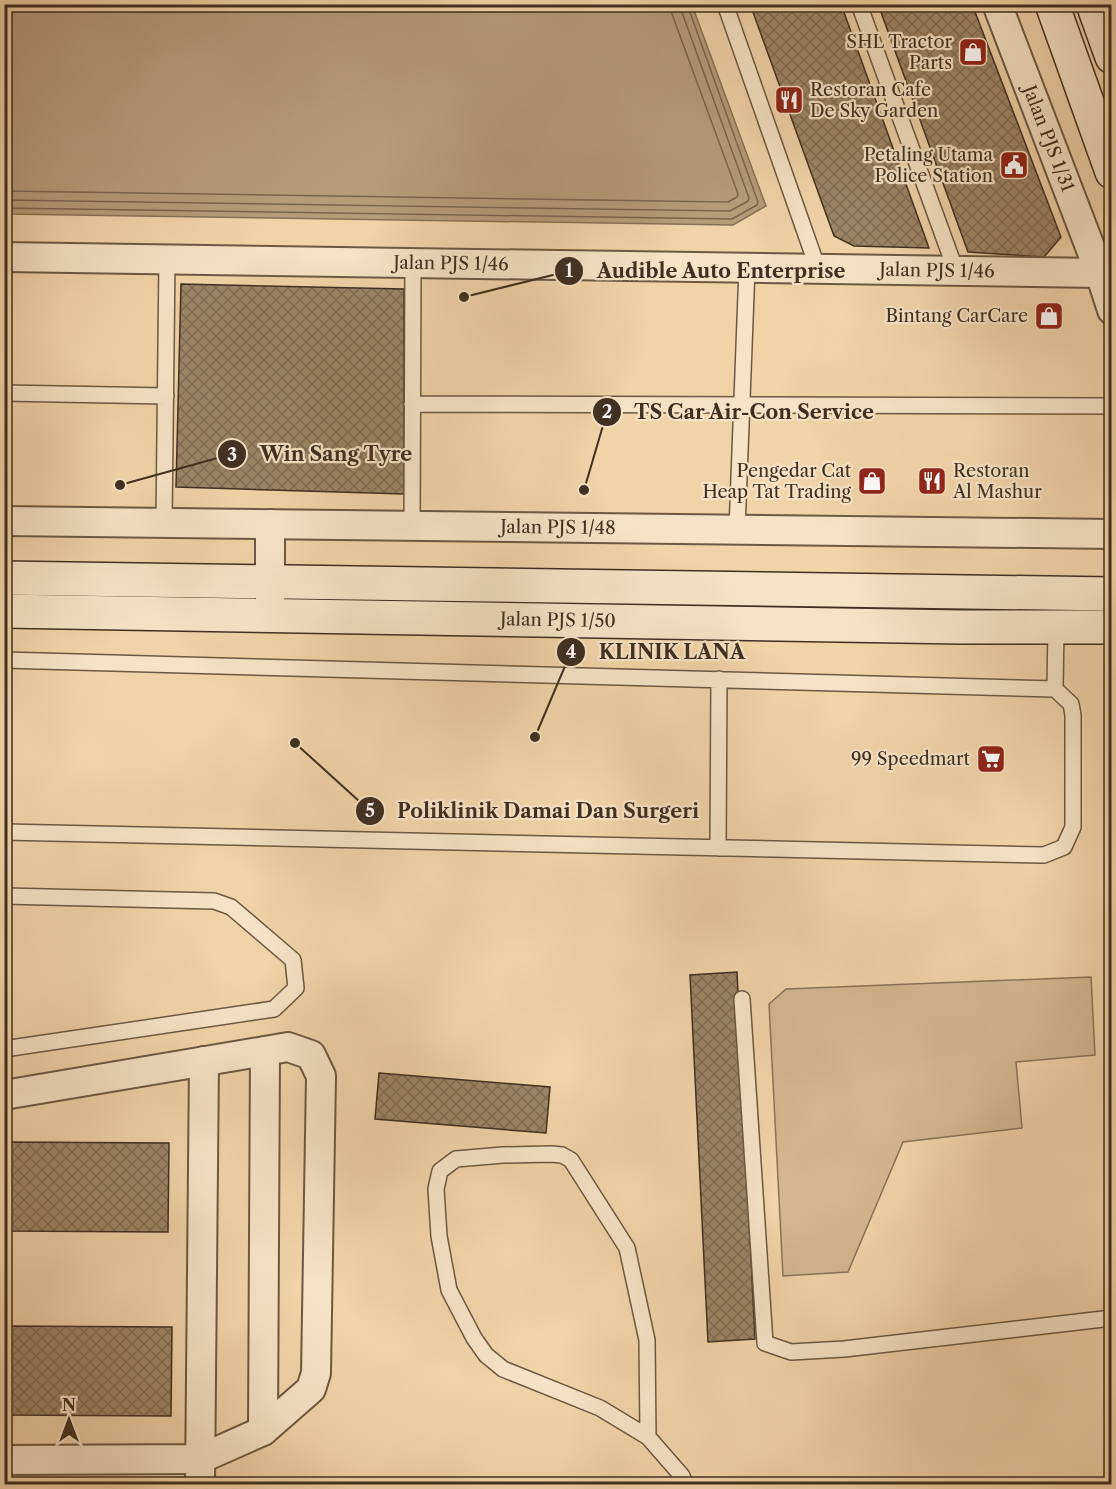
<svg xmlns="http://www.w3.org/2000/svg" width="1116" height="1489" viewBox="0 0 1116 1489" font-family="'Libre Caslon Text',serif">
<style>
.pitch{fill:#d3b791;stroke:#8a7359;stroke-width:1.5}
.water{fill:#b59b7a;stroke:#867056;stroke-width:1.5}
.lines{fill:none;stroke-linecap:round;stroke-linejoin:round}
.shore{stroke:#7a654e;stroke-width:1.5}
.building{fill:url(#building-cross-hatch);stroke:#402f21;stroke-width:1.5}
.lane-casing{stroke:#6c5843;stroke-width:18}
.street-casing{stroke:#6c5843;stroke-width:32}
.secondary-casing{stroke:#402f21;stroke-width:36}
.lane{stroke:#f6e2c6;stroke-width:15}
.street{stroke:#f6e2c6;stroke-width:28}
.secondary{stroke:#f6e2c6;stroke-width:33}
.labels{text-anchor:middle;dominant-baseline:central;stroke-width:4.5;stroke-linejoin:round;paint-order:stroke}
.poi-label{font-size:18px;fill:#402f21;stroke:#f6e2c6;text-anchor:end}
.street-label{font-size:18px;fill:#402f21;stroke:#f6e2c6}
.leader{fill:none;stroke:#402f21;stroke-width:2}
.callout-dot{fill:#402f21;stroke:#f6e2c6;stroke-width:2}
.mark-label{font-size:18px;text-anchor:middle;font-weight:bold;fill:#fff}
.callout-label{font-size:20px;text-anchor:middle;font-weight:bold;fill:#402f21;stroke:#f6e2c6;stroke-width:4.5;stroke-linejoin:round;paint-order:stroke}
</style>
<defs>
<pattern id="building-cross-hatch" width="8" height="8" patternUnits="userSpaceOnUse" patternTransform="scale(1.5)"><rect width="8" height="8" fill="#9c8467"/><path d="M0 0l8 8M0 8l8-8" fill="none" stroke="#816c54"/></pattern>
</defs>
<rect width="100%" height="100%" fill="#f1d3a8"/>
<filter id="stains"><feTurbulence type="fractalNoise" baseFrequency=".00333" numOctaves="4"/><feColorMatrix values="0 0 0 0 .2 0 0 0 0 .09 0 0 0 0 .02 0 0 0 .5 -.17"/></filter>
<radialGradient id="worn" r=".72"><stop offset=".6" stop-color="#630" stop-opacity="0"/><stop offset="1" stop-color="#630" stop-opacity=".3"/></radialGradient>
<path class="pitch" d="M1091,977L1095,1055L1016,1062L1022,1128L903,1142L848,1272L783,1276L769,1004L786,989Z"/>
<path class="water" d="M5,4L692,5L766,206L733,225L5,214Z"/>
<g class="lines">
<path class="shore" d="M4,191L728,202L737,197L738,194L672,14L670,4
M4,200L730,211L748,201L749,198L679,4
M4,208L732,219L757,205L758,202L687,4"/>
</g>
<path class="building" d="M750,4H841L929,248L854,246L834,236Z
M878,4H972L1061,237L1044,257L968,252Z
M181,284L404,289V494L176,487Z
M737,972L755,1339L708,1342L690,975Z
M379,1073L550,1087L546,1133L375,1119Z
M4,1142L169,1143L168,1232L4,1231Z
M4,1326L172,1327L171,1416L4,1415Z"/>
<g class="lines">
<g class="lane-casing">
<path id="lane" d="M725,4L818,269
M859,4L956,271
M4,393L166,396
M412,404L1112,406
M164,523L167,259
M412,526L413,263
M737,530L747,268
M4,660L1055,689L1071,704L1073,715V827L1064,847L1044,855L4,832
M1055,689L1056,627
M718,848L719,679
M4,896L214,901L231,907L293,960L296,988L274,1009L4,1049
M742,999L765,1343L791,1352L844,1349L1112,1318
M648,1437L647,1340L627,1248L571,1160L562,1155L551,1154L503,1155L456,1159L440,1171L436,1189L439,1236L449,1290L474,1338L486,1355L503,1369L600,1408L648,1437L682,1476L685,1484"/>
</g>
<g class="street-casing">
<g id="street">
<path id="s1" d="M997,4L1100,273L1112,310"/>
<path id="s2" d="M4,257L1100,273L1112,269"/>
<path id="s3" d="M4,521L1112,534"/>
<path d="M270,524V603"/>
<path d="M4,1095L265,1051L263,1431"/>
<path d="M4,1460L200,1459L263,1431L311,1389L316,1373L321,1076L311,1055L288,1047L265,1051"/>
<path d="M200,1484L204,1061"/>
</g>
</g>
<g class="secondary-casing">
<g id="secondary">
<path d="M1052,4L1112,172"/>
<path d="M1093,4L1112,57"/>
<path d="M4,578L1112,594"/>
<path id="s4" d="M4,611L962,627H1112"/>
</g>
</g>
<use href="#lane" class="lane"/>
<use href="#street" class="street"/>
<use href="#secondary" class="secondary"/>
</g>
<defs>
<g id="shop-square" transform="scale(1.5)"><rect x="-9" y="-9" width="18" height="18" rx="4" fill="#8f2418" stroke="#f6e2c6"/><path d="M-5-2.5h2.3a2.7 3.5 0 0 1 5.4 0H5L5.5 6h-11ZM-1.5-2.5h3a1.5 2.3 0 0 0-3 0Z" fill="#fff"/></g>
<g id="restaurant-square" transform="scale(1.5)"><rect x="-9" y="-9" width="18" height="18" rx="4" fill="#8f2418" stroke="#f6e2c6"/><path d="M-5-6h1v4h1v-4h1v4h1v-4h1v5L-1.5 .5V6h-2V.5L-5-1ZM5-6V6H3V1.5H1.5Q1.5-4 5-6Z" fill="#fff"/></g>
<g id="civic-square" transform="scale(1.5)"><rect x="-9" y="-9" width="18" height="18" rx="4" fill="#8f2418" stroke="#f6e2c6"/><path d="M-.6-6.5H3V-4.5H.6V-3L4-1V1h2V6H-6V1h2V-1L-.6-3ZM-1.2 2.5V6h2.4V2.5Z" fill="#fff"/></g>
<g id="supermarket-square" transform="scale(1.5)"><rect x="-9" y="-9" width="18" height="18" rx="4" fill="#8f2418" stroke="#f6e2c6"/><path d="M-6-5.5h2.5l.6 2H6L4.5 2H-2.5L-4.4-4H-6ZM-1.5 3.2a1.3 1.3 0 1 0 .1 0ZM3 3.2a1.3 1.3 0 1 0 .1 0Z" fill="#fff"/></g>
</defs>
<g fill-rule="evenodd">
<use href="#shop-square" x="973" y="52"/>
<use href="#restaurant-square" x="789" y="100"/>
<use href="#civic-square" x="1014" y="165"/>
<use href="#shop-square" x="1049" y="316"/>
<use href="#shop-square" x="872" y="481"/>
<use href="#restaurant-square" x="932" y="481"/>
<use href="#supermarket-square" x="991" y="759"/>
</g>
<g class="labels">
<g class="poi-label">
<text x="952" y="42">SHL Tractor<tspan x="952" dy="21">Parts</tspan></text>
<text x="810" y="90" text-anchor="start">Restoran Cafe<tspan x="810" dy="21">De Sky Garden</tspan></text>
<text x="993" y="155">Petaling Utama<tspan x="993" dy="21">Police Station</tspan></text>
<text x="1028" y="316">Bintang CarCare</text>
<text x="851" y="471">Pengedar Cat<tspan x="851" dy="21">Heap Tat Trading</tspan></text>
<text x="953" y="471" text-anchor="start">Restoran<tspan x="953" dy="21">Al Mashur</tspan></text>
<text x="970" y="759">99 Speedmart</text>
</g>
<g class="street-label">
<text stroke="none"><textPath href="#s1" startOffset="144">Jalan PJS 1/31</textPath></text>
<text stroke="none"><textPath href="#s2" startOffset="447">Jalan PJS 1/46</textPath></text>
<text stroke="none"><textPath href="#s2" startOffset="933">Jalan PJS 1/46</textPath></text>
<text stroke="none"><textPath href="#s3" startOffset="554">Jalan PJS 1/48</textPath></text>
<text stroke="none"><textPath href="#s4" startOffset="554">Jalan PJS 1/50</textPath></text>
</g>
</g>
<path class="leader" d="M464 297L569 271M584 490L607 412M120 485L232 454M535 737L571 652M295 743L370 811"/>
<g class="callout-dot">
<circle cx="464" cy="297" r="6"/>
<circle cx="584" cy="490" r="6"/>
<circle cx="120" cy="485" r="6"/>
<circle cx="535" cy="737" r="6"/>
<circle cx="295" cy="743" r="6"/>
<circle cx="569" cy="271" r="15"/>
<circle cx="607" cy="412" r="15"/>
<circle cx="232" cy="454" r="15"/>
<circle cx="571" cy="652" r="15"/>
<circle cx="370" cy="811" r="15"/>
</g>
<g class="mark-label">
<text x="569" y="277">1</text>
<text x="607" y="418">2</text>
<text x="232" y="461">3</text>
<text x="571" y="658">4</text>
<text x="370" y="817">5</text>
</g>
<g class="callout-label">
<text x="721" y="278">Audible Auto Enterprise</text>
<text x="754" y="419">TS Car Air-Con Service</text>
<text x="336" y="461">Win Sang Tyre</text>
<text x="672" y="659">KLINIK LANA</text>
<text x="548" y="818">Poliklinik Damai Dan Surgeri</text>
</g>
<rect width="1116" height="1489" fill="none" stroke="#f1d3a8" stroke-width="24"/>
<rect x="6" y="6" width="1104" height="1477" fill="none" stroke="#402f21" stroke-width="3"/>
<rect x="12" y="12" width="1092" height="1465" fill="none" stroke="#402f21" stroke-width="1.5"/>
<g transform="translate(69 1420)" stroke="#f6e2c6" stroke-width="4.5" paint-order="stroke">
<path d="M0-4.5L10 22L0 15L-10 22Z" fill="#402f21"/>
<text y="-9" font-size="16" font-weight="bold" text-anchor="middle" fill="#402f21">N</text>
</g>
<rect width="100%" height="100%" filter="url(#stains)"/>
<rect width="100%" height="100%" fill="url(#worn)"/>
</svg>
